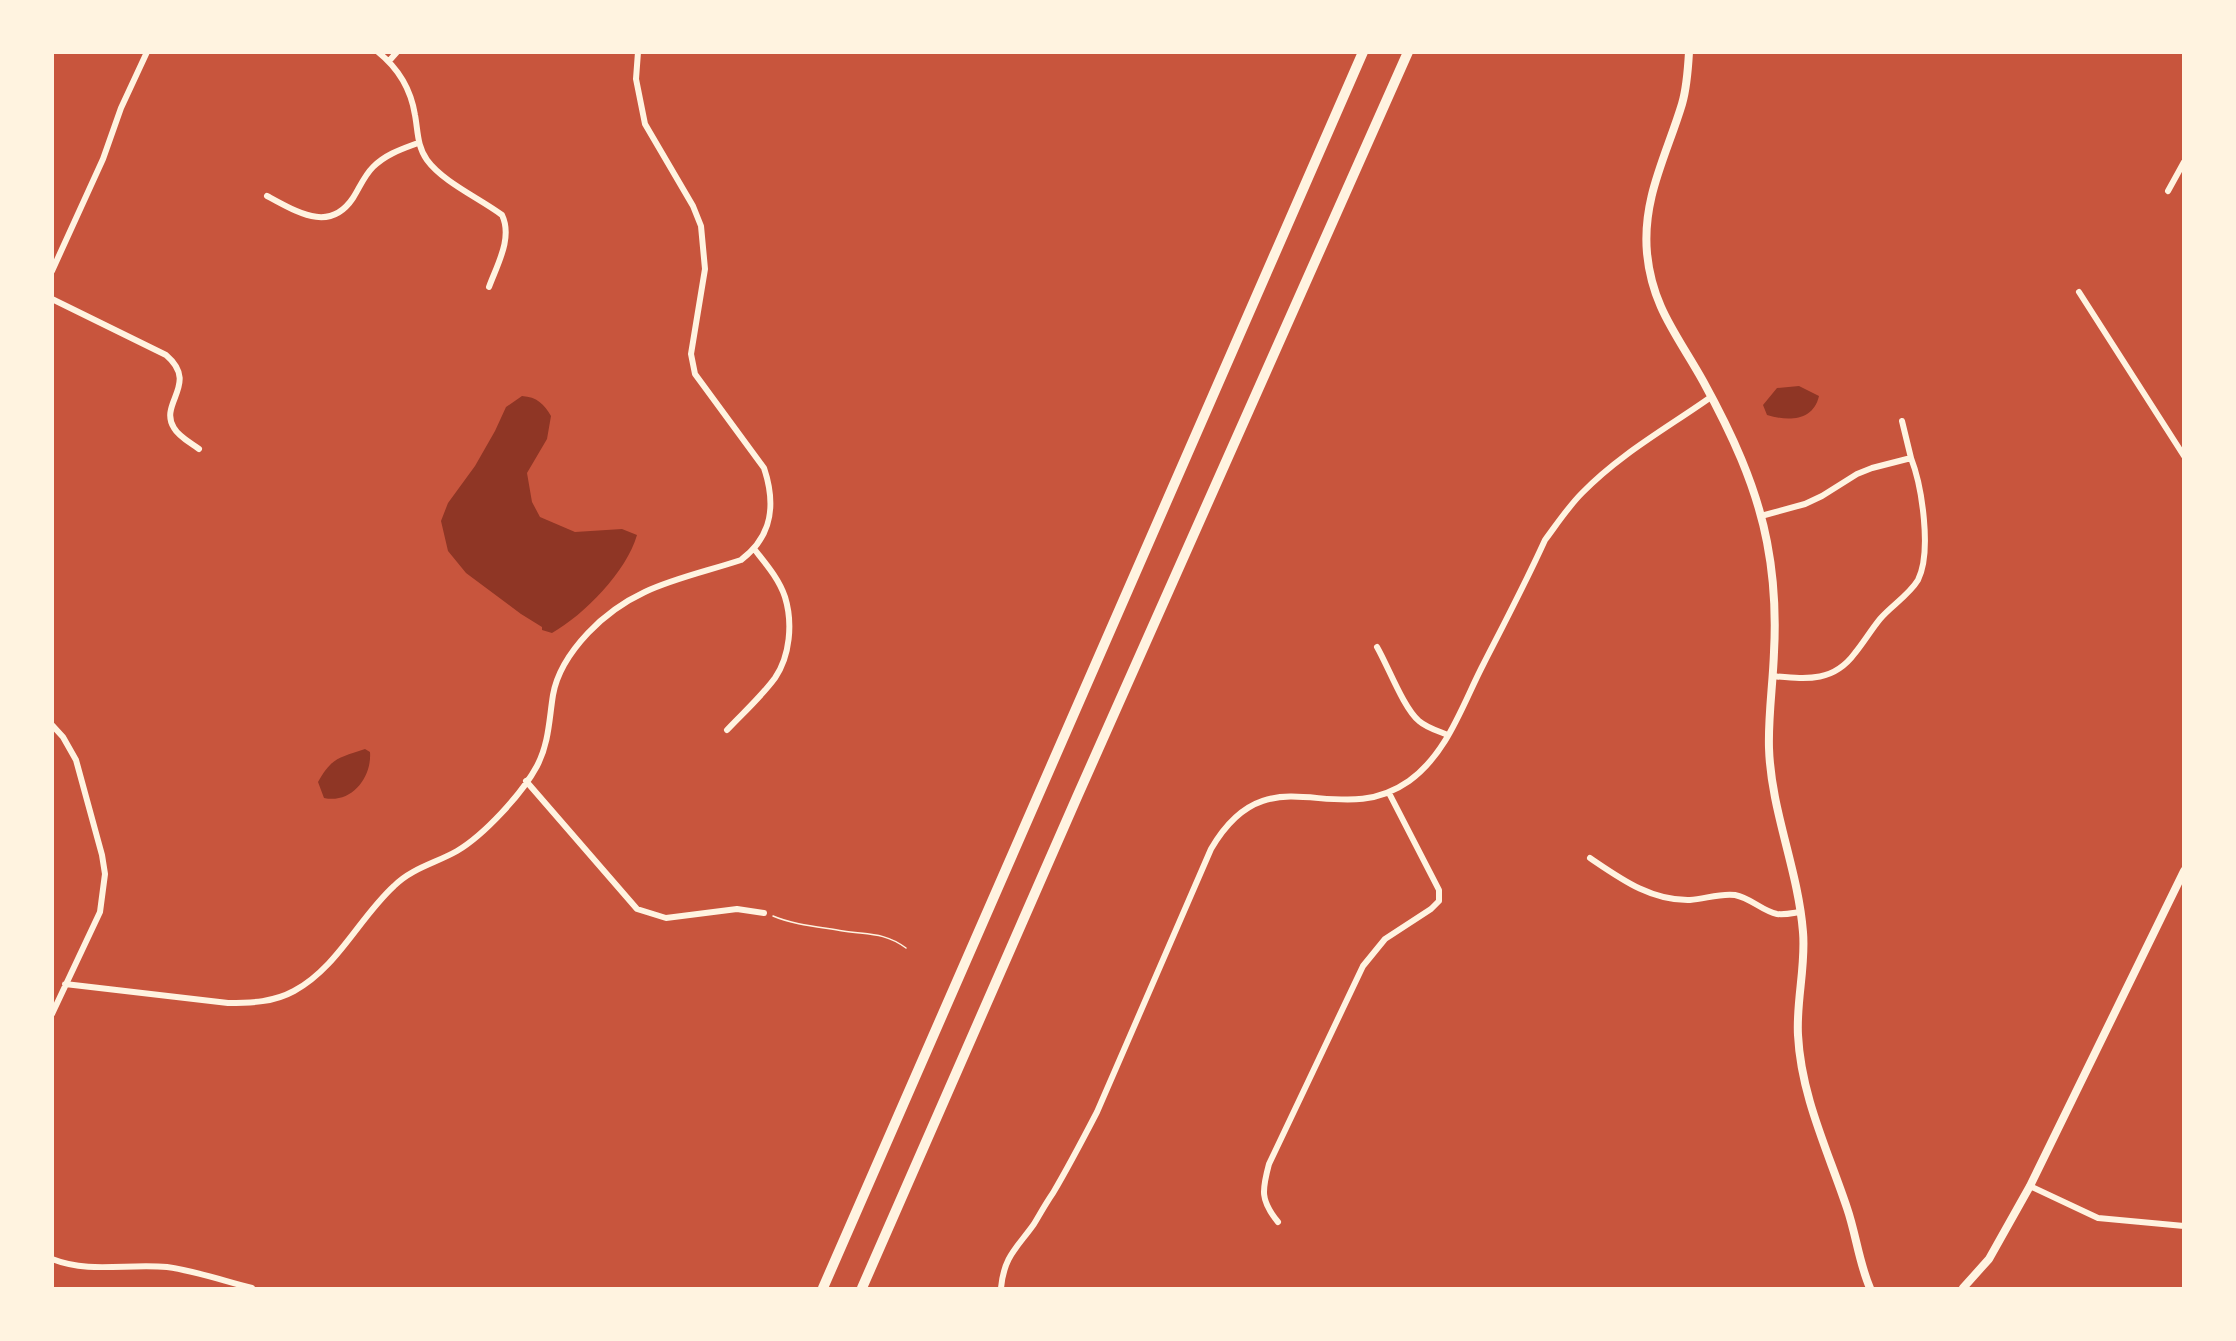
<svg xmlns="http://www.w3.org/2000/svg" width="2236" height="1341" viewBox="0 0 2236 1341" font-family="Ubuntu,sans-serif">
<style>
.water{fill:#8f3625}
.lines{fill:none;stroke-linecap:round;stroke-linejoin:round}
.path{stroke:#fff3e0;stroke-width:1.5}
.minor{stroke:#fff3e0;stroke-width:6}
.tertiary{stroke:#fff3e0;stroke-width:8}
.motorway{stroke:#fff3e0;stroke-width:10}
</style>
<rect width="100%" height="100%" fill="#c8553d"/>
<path class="water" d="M1799,386L1819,396C1813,422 1787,421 1767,415L1763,405L1777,388Z
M522,396C537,397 544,404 551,416L547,439L527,473L532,502L540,517L575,532L622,529L637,535C627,571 584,615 552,633L542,630V627L521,614L466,573L448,551L441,521L448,503L475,466L495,431L506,407Z
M365,749L370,752C372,778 351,804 324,798L318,782C332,757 339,758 365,749Z"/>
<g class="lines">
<path class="path" d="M773,916C794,925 820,927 843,931C868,935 884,932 906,948"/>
<path class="minor" d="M378,52C398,68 411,90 415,115C418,131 417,146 427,160C443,182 479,198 502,215C513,238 497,265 489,287
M389,61L397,52
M2168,191L2184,162
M267,196C296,211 329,234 353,198C360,187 364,176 373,167C386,154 402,149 418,143
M52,271L103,159L121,108L147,52
M2079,292L2184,456
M52,299L166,355C200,384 158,403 174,428C179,437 191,443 199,449
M1902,421L1911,458
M1761,516L1805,504L1822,496L1857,474L1872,468L1911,458C1922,486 1932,552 1918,580C1909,595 1891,606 1880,619C1871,630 1864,642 1855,653C1833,683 1806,679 1772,676
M1377,647C1388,666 1404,709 1419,721C1427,728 1438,731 1448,735
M52,725L63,737L76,760L102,855L105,874L100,912L52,1014
M727,730C743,713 761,697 775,678C790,656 793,623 785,597C779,579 766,564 755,550
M526,781L637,909L666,918L737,909L764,913
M1590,858C1621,879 1651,901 1690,900C1705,899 1720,893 1735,895C1751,898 1762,911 1777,914C1785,915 1793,913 1800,912
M65,984L228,1003C252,1003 274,1002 294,991C337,968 359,918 394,886C412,868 436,863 457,851C484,835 522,794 537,766C549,743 549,720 553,695C557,672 572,650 588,633C633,585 683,579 741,560C773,536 776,504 764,468L695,374L691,354L705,269L701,226L693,206L645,124L636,79L638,52
M2030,1186L2098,1218L2184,1226
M1278,1222C1260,1200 1262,1190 1269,1164L1363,966L1385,939L1431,909L1439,901V890L1389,793
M52,1259C90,1274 128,1263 167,1267C196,1271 224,1281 252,1288
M1001,1288C1004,1256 1017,1248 1034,1224C1040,1214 1046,1203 1053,1193C1069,1166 1083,1139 1097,1112L1211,849C1269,749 1335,833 1409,781C1448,753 1463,703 1484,663C1505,622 1526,582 1545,540C1557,524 1568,507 1582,493C1620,454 1667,428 1711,397"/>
<path class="tertiary" d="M1689,52C1688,70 1687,87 1682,104C1667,154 1642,198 1647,253C1652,307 1678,336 1703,381C1731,432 1756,485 1767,542C1774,578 1776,615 1774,652C1773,684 1768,716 1769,748C1771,811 1798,869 1803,932C1806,966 1796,1001 1798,1035C1801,1096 1828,1151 1847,1208C1856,1234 1859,1263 1870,1288
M1963,1288L1989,1259L2030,1186L2184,871"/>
<path class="motorway" d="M823,1288L1363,52
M862,1288L1077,797L1408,52"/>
</g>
<rect width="2236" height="1341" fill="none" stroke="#fff3e0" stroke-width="108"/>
</svg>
